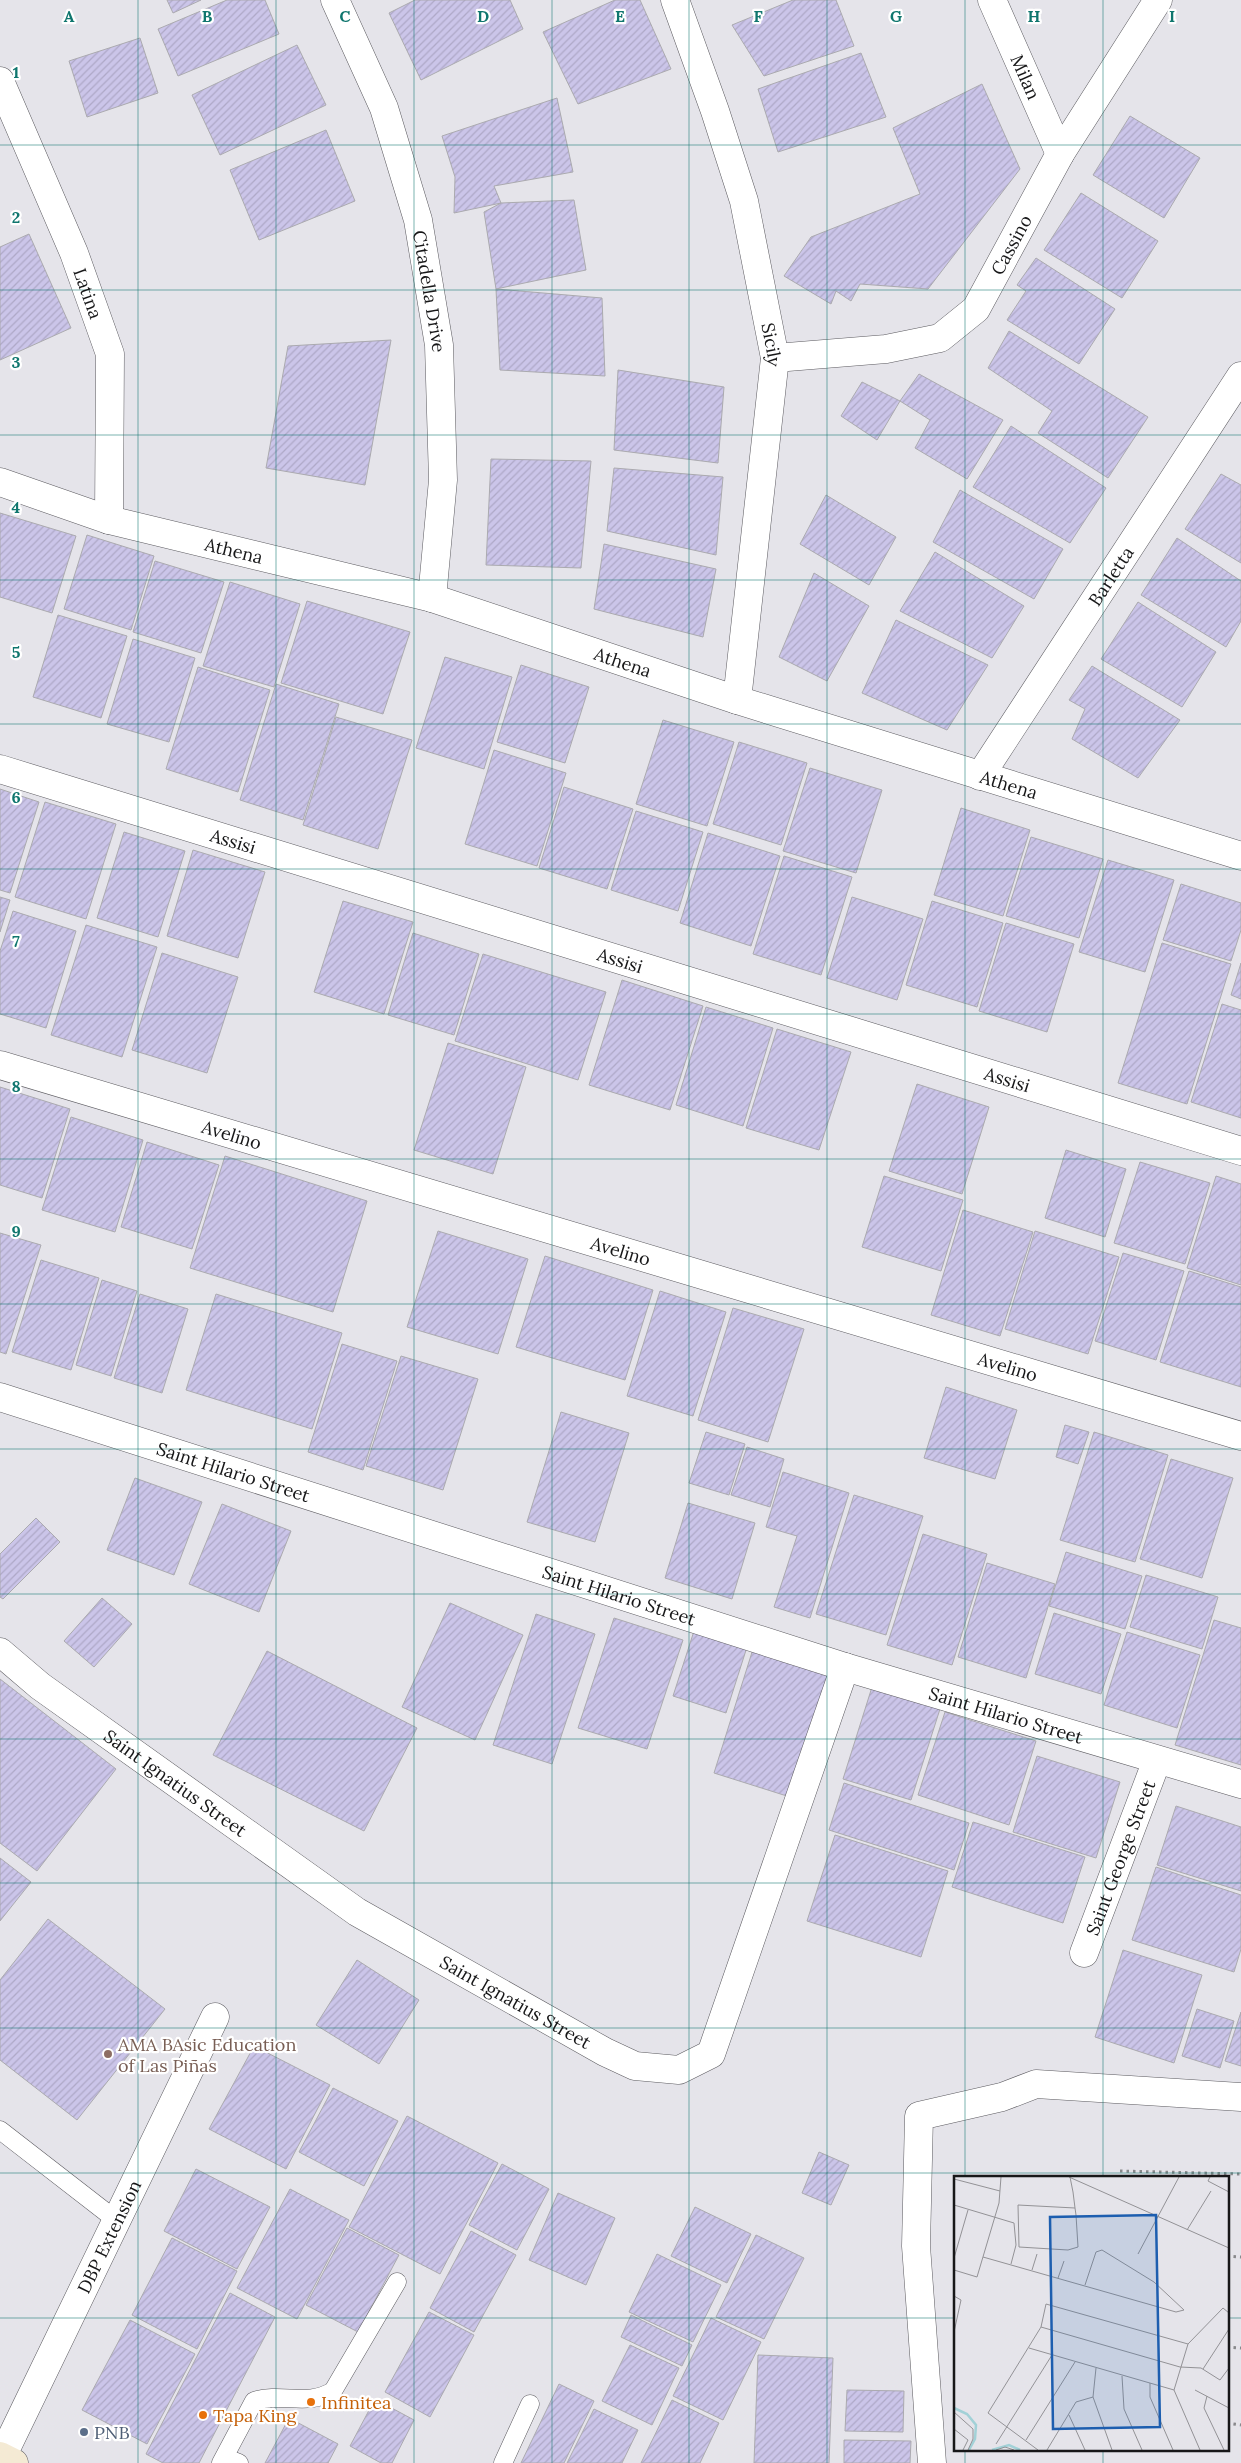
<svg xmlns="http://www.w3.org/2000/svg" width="1241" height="2463" viewBox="0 0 1241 2463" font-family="Lora,serif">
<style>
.building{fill:url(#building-hatch);stroke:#abaaaf}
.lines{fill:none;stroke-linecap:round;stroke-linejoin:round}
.lane-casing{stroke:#5c5b60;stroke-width:19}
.street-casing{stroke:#5c5b60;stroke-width:29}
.secondary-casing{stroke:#5c5b60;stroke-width:29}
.path{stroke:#88888b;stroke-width:3;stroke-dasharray:2.5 4;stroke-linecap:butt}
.lane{stroke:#fff;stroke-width:18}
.street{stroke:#fff;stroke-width:28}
.secondary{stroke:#f4ead4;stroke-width:28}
.grid{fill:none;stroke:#0f766e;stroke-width:1;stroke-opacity:0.55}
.education-dot{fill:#8d6e63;stroke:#fff;stroke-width:2}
.food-dot{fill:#e8710a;stroke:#fff;stroke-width:2}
.service-dot{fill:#5c6f8a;stroke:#fff;stroke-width:2}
.labels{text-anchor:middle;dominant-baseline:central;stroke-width:4.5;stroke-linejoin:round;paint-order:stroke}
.street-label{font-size:18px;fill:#171718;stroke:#fff}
.education-label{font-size:18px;fill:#785e54;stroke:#fff;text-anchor:start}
.food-label{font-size:18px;fill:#c56008;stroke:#fff;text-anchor:start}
.service-label{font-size:18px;fill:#4e5e75;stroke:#fff;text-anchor:start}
.inset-river{fill:none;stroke:#a2d1d7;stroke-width:2.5}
.inset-road{fill:none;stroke:#939296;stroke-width:1}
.view{fill:#1d5eaf;fill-opacity:0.15;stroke:#1d5eaf;stroke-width:2.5}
.inset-edge{fill:none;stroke:#171718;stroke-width:2.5}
.grid-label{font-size:16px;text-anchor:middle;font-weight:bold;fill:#0f766e;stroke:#fff;stroke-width:4.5;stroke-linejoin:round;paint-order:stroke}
</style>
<defs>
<pattern id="building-hatch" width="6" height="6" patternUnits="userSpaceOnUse" patternTransform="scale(1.25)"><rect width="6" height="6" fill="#cbc5e9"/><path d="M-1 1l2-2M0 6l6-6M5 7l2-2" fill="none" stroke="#aea8c7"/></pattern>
</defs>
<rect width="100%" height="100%" fill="#e5e4ea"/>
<path class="building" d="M167,0H201L173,13Z
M227,0H265L279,34L178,76L158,29Z
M415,0H510L523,29L421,80L389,13Z
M615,0H640L671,69L578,104L543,32Z
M793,0H836L854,46L764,76L732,25Z
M140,38L158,93L87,117L69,61Z
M297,45L326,105L220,155L192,95Z
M861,53L886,117L778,152L758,89Z
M982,84L1020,169L928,289L860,284L851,301L836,291L831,304L784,276L811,237L920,194L893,128Z
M557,98L573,172L494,186L501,203L454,213L455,177L442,136Z
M1130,116L1200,158L1164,218L1093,175Z
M326,130L355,201L259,240L230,170Z
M1081,193L1158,241L1122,298L1044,250Z
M574,200L586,270L496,289L484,212L501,203Z
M29,234L71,328L0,360V247Z
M1036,258L1115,309L1079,364L1007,320L1026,291L1017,285Z
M496,289L602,298L605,376L500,370Z
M1009,331L1148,417L1108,478L1038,433L1052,411L988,368Z
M391,340L365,485L266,468L288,346Z
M618,370L724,387L718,463L614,450Z
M919,374L1003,420L967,479L915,448L930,420L900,401Z
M862,382L900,401L877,440L841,416Z
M1011,426L1106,488L1070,543L973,487Z
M491,459L591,461L581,568L486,565Z
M614,468L723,477L716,555L607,531Z
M1221,474L1241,485V563L1185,529Z
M960,490L1063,549L1034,599L933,542Z
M826,495L896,537L869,585L800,544Z
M0,513L76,536L52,613L0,597Z
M87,535L154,556L131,630L64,609Z
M1177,538L1241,581V621L1226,647L1141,595Z
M604,544L716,569L703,637L594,609Z
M935,552L1024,606L992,658L900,611Z
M155,561L224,582L201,653L133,632Z
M814,573L869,606L827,681L779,657Z
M230,582L300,604L274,687L203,666Z
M307,601L410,632L383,714L281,683Z
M1138,602L1216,652L1182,707L1101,659Z
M58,615L127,636L101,718L33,697Z
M896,620L988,665L947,730L862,693Z
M133,639L195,658L169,742L107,724Z
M445,657L512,677L484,769L416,748Z
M521,665L589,687L565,763L497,742Z
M1092,666L1180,720L1138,778L1072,739L1085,709L1069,700Z
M198,667L270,690L238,792L166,769Z
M276,684L339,704L303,820L240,800Z
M336,717L412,740L378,849L303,825Z
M663,720L734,742L707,826L636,804Z
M739,742L807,763L781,845L713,824Z
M494,750L566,773L537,866L465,844Z
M810,768L882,790L856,873L783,851Z
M564,787L633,809L607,889L539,868Z
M0,789L39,802L10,893L0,890Z
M45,802L116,824L86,919L15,897Z
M961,808L1030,830L1003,916L934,895Z
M636,811L703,832L678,911L611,890Z
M124,832L185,851L158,937L97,918Z
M708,833L780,856L751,946L680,923Z
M1031,837L1103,859L1079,938L1006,916Z
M193,850L265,872L238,958L167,936Z
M784,856L852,877L821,975L753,954Z
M1108,860L1174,880L1145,972L1079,952Z
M1181,884L1241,903V930L1231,961L1163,940Z
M0,897L10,900L0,932Z
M852,897L923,919L897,1000L827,978Z
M343,901L413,922L384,1014L314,992Z
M932,901L1003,923L977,1007L906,985Z
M13,911L76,931L46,1028L0,1014V951Z
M1006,923L1074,944L1047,1032L979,1011Z
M86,925L157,947L122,1057L51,1035Z
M413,933L479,954L454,1035L388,1015Z
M1162,943L1231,964L1187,1104L1118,1083Z
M162,953L238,977L207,1073L132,1050Z
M483,954L606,992L578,1080L455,1041Z
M1241,963V999L1231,995Z
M622,980L703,1006L670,1110L589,1085Z
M1222,1004L1241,1010V1118L1191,1102Z
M706,1007L773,1028L743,1126L676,1105Z
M777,1029L851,1052L819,1150L746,1128Z
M448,1043L526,1067L493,1174L414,1150Z
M917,1084L989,1107L962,1194L889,1171Z
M0,1087L70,1109L42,1198L0,1185Z
M71,1117L143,1140L115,1232L42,1210Z
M147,1142L219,1165L192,1249L121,1227Z
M1066,1150L1126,1169L1105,1237L1045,1218Z
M225,1156L367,1201L333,1312L190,1268Z
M1140,1162L1210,1183L1185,1264L1114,1243Z
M884,1176L963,1200L941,1271L862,1247Z
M1216,1176L1241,1184V1285L1187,1268Z
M963,1210L1033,1232L1000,1336L931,1315Z
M438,1231L528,1259L498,1354L407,1327Z
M1035,1231L1119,1257L1088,1354L1005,1329Z
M0,1233L41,1245L6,1354L0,1352Z
M1123,1253L1184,1271L1156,1360L1095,1341Z
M545,1256L653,1290L625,1380L516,1347Z
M41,1260L99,1278L71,1370L12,1352Z
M1189,1271L1241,1287V1387L1160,1362Z
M102,1280L137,1291L111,1376L76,1365Z
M660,1291L726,1312L693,1416L627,1396Z
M140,1294L188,1309L162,1393L114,1378Z
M216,1294L342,1333L312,1429L186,1390Z
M733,1308L804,1329L768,1442L698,1420Z
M342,1344L397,1361L363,1470L308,1452Z
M401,1356L478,1379L443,1490L366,1466Z
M946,1387L1017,1410L995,1479L924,1458Z
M561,1412L629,1433L595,1542L527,1522Z
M1065,1425L1089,1432L1078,1464L1056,1457Z
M706,1432L745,1444L729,1495L689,1483Z
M1094,1432L1168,1455L1135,1562L1060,1540Z
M747,1447L784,1459L770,1507L731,1495Z
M1171,1459L1233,1478L1202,1578L1140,1559Z
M783,1472L849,1493L810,1618L774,1607L797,1536L766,1527Z
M135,1478L202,1502L174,1575L107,1550Z
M854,1495L923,1516L886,1635L816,1614Z
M688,1503L755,1523L732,1599L665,1578Z
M222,1504L291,1531L259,1612L189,1584Z
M36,1518L60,1542L3,1599L0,1597V1554Z
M923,1534L987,1554L952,1665L887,1645Z
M1066,1552L1142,1576L1125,1629L1049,1606Z
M987,1563L1055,1584L1026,1678L958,1657Z
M1146,1575L1218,1597L1202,1649L1130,1627Z
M102,1598L132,1624L94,1667L64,1641Z
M450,1603L523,1635L475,1740L402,1707Z
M1054,1613L1121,1634L1101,1694L1035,1674Z
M536,1614L595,1634L552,1764L493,1745Z
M614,1618L683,1640L647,1749L578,1728Z
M1214,1620L1241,1628V1765L1175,1745Z
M694,1631L747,1647L726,1713L673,1696Z
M1127,1632L1200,1655L1177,1728L1104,1705Z
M753,1649L830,1673L790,1797L714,1773Z
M267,1651L417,1728L364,1831L213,1755Z
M0,1679L116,1769L37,1871L0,1843Z
M872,1687L940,1709L911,1800L843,1779Z
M945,1712L1036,1741L1009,1825L918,1795Z
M1037,1756L1120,1782L1096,1858L1013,1832Z
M844,1783L969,1823L954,1870L829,1830Z
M1176,1806L1241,1827V1891L1157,1865Z
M973,1822L1085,1857L1063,1923L952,1887Z
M835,1835L948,1871L921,1957L807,1921Z
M0,1858L31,1882L0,1921Z
M1156,1867L1241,1895V1949L1234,1972L1132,1940Z
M48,1919L165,2009L77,2120L0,2060V1980Z
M1123,1950L1202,1975L1174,2063L1095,2037Z
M357,1960L419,2000L379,2064L316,2025Z
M1197,2009L1234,2021L1220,2068L1182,2056Z
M1241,2012V2066L1225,2061Z
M254,2046L330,2085L286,2169L209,2129Z
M333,2088L398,2121L364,2186L299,2152Z
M407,2116L498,2163L440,2274L349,2227Z
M819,2152L849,2165L831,2205L802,2193Z
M502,2164L549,2189L517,2250L469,2225Z
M196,2169L270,2207L237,2269L164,2231Z
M290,2189L349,2220L297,2319L237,2288Z
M558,2193L615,2218L586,2285L529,2260Z
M695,2207L751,2234L727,2283L671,2256Z
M347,2228L399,2255L358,2332L306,2305Z
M471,2231L516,2255L474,2332L430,2308Z
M756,2235L804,2258L764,2339L716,2317Z
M172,2238L237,2271L197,2349L132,2315Z
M657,2254L721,2285L693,2342L629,2312Z
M230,2293L275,2317L199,2463H163L146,2454Z
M429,2312L474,2335L430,2417L385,2392Z
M631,2315L692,2345L682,2366L621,2337Z
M711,2318L761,2342L723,2420L673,2396Z
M130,2320L195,2354L147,2444L82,2410Z
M630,2345L679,2368L652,2425L602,2401Z
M758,2355L833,2358L829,2463H754Z
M559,2384L594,2401L564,2463H521Z
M847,2390L904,2391L903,2432L845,2431Z
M375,2399L414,2420L392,2463H381L350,2446Z
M672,2400L719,2423L700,2463H641Z
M594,2409L638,2430L622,2463H567Z
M289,2418L338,2444L328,2463H265Z
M844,2440L911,2441L910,2463H844Z"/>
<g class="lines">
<g class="lane-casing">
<path id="lane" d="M0,2130L116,2220
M224,2457L239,2463
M221,2463L254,2401C282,2392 307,2407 333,2391L397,2282
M503,2463L530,2404"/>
</g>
<g class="street-casing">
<g id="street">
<path id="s1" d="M335,0L384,108L418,220L439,345L443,480L432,598"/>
<path id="s2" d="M675,0L715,111L744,201L775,358L737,700"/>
<path id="s3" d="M992,0L1060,154"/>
<path id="s4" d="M0,81L74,253L110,354L109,520"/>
<path id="s5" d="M775,358L886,349L940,338L976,309L1060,154L1158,0"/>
<path id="s6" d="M0,482L109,520L432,598L737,700L1241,856"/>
<path id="s7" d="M0,769L1241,1151"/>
<path id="s8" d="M980,776L1241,376"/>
<path id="s9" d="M0,1065L1241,1436"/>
<path id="s10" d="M0,1397L845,1667L1241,1784"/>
<path id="s11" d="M0,1652L40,1686L357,1912L605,2052L635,2066L679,2070L711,2054L845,1667"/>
<path id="s12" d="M1084,1953L1157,1760"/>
<path id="s13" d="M2,2457L215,2017"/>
<path d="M932,2463L916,2246L919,2116L1002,2097L1036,2084L1241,2097"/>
</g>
</g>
<g class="secondary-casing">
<path id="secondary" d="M0,2456L14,2463"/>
</g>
<path class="path" d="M1120,2171L1241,2174
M1227,2256L1241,2257
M1227,2347L1241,2348
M1227,2423L1241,2425"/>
<use href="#lane" class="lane"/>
<use href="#street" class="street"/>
<use href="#secondary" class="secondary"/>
</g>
<path class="grid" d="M138,0V2463M276,0V2463M414,0V2463M552,0V2463M689,0V2463M827,0V2463M965,0V2177M1103,0V2177M0,145H1241M0,290H1241M0,435H1241M0,580H1241M0,724H1241M0,869H1241M0,1014H1241M0,1159H1241M0,1304H1241M0,1449H1241M0,1594H1241M0,1739H1241M0,1883H1241M0,2028H1241M0,2173H1241M0,2318H955M1227,2318H1241M965,2449V2463M1103,2449V2463"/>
<circle class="education-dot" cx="108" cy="2054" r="5"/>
<g class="food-dot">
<circle cx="311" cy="2402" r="5"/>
<circle cx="203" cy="2415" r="5"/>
</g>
<circle class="service-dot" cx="84" cy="2432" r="5"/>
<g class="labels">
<g class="street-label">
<text stroke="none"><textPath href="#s3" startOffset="84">Milan</textPath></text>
<text stroke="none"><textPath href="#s5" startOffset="286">Cassino</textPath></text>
<text stroke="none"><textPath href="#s1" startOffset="308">Citadella Drive</textPath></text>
<text stroke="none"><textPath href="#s4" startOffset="230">Latina</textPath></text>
<text stroke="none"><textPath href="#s2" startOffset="359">Sicily</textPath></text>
<text stroke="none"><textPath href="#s6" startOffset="244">Athena</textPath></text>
<text stroke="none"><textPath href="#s8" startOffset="239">Barletta</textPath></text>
<text stroke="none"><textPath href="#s6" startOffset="649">Athena</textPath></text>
<text stroke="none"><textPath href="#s6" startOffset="1054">Athena</textPath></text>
<text stroke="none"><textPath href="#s7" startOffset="244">Assisi</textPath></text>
<text stroke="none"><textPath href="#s7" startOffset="649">Assisi</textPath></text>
<text stroke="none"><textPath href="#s7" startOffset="1054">Assisi</textPath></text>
<text stroke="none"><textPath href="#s9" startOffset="242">Avelino</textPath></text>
<text stroke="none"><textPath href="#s9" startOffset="648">Avelino</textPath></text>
<text stroke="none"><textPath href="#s9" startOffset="1052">Avelino</textPath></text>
<text stroke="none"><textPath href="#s10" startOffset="245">Saint Hilario Street</textPath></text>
<text stroke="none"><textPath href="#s10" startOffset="650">Saint Hilario Street</textPath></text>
<text stroke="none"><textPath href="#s10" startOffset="1055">Saint Hilario Street</textPath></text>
<text stroke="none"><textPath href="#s11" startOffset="219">Saint Ignatius Street</textPath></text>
<text stroke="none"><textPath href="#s12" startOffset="102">Saint George Street</textPath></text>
<text stroke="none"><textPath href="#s11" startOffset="624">Saint Ignatius Street</textPath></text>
<text stroke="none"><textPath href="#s13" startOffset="245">DBP Extension</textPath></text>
</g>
<g class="education-label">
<text x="118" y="2044">AMA BAsic Education<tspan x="118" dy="21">of Las Piñas</tspan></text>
</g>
<g class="food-label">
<text x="321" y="2402">Infinitea</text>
<text x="213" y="2415">Tapa King</text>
</g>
<g class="service-label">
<text x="94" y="2432">PNB</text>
</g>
</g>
<g transform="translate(954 2176)">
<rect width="275" height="275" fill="#e5e4ea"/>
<path class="inset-river" d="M0,232L13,238L22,249L21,263L15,274M38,274L55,269L66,274"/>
<path class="inset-road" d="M115,1L275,72M116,1L119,16L121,32L122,39L124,71L114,74L65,71L64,29L121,32M256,1L254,5L275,16M0,3L46,15M0,29L60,47L62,69L57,88M233,54L257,15M184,78L225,1M29,81L222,136L230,134L200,106L148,74L142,76L131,109M0,82L14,34M0,94L23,101L45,27L47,1M78,94L83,78M104,102L110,85M0,120L7,124L0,156M87,151L226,191L247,192L266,204L275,192M75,172L220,214M142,192L139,221L158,274M249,193L275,153M168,200L170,233L188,274M196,207V221L219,274M241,214L275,232M253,220L250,232L270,274M0,236L19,253V263L14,274M115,239L131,274M0,253L14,264L9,274M72,264L121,186M42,268L98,179M42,274L51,271L60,274M84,274L34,237L87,151L92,128L234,168M93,274L122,226L139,221M246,274L220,214L234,168L269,132L275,137"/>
<path class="view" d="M202,39L206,251L99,253L96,41Z"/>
<rect width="275" height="275" class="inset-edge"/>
</g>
<g class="grid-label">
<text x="69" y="22">A</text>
<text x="207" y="22">B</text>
<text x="345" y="22">C</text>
<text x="483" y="22">D</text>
<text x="620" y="22">E</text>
<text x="758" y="22">F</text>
<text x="896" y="22">G</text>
<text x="1034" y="22">H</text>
<text x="1172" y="22">I</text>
<text x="16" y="78">1</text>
<text x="16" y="223">2</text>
<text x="16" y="368">3</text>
<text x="16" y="513">4</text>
<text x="16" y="658">5</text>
<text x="16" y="803">6</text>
<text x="16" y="947">7</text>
<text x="16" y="1092">8</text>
<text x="16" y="1237">9</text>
</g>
</svg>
